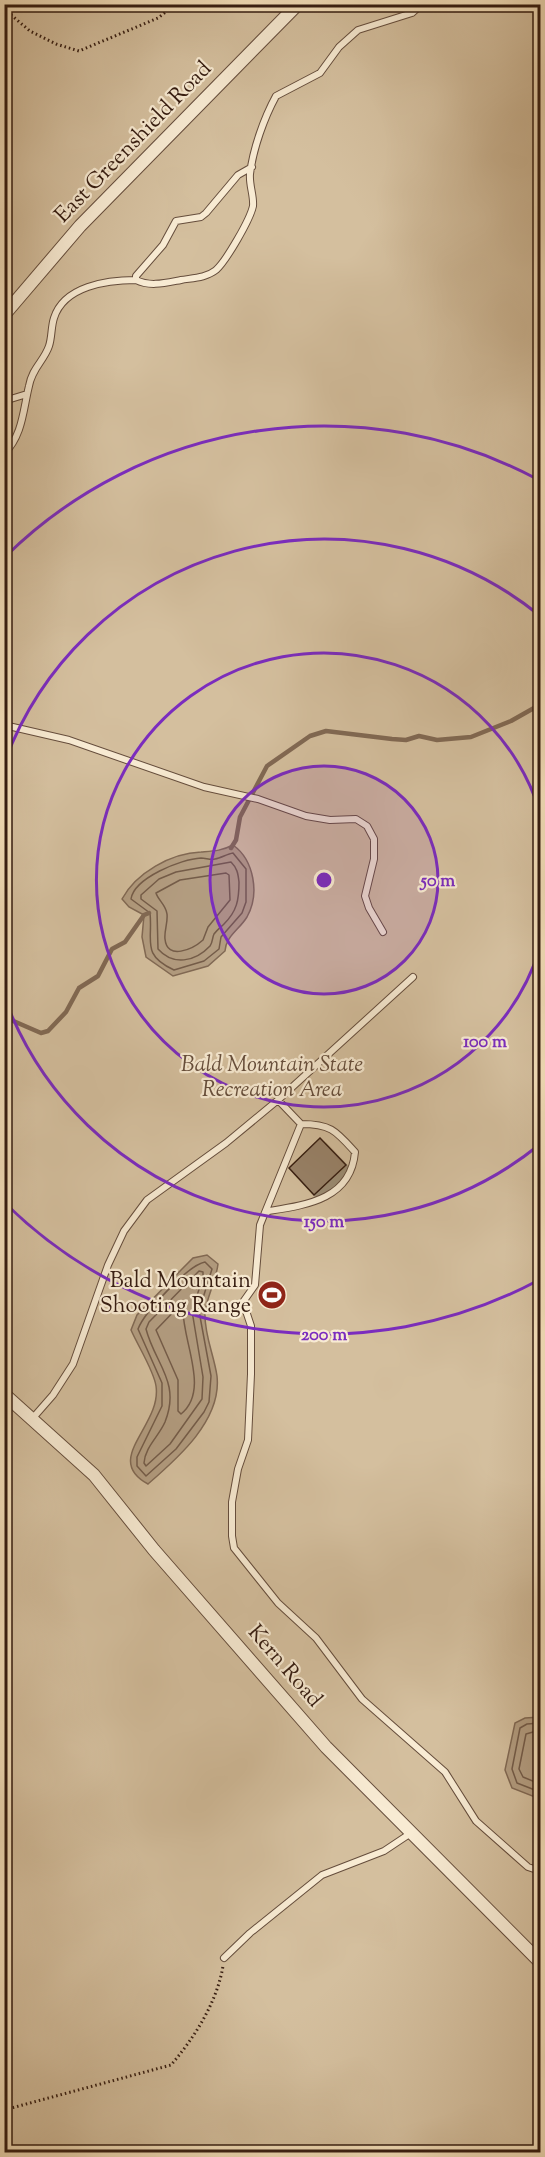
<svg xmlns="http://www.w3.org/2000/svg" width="545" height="2157" viewBox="0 0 545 2157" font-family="'Sorts Mill Goudy',serif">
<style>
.green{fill:#d4bf9e;stroke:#846e58;stroke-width:1.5}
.water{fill:#b39d81;stroke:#816954;stroke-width:1.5}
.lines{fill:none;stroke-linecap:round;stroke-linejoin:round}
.shore{stroke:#745c49;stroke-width:1.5}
.stream{stroke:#816954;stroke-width:4.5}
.building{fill:#988269;stroke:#351c11;stroke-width:1.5;filter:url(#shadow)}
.service-casing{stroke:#654d3c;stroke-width:8}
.minor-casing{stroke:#654d3c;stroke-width:14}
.path{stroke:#351c11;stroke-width:3;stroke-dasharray:1.5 3;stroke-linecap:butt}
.service{stroke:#f8ebd3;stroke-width:6}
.minor{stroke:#f8ebd3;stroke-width:12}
.ring{fill:none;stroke:#7b2cbf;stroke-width:3}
.labels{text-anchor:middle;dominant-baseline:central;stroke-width:4.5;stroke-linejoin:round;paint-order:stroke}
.street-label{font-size:22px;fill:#351c11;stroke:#f8ebd3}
.park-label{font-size:22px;font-style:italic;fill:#654d3b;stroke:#f8ebd3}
.poi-label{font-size:22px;fill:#351c11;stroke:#f8ebd3;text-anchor:end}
.centre{fill:#7b2cbf;stroke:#f8ebd3;stroke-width:3}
.ring-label{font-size:18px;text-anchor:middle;font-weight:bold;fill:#7b2cbf;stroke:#f8ebd3;stroke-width:4.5;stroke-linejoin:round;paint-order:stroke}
</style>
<defs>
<filter id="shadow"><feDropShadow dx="5.5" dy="5.5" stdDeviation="0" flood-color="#0004"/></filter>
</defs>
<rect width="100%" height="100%" fill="#f4e0bb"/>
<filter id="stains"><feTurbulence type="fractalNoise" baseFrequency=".00333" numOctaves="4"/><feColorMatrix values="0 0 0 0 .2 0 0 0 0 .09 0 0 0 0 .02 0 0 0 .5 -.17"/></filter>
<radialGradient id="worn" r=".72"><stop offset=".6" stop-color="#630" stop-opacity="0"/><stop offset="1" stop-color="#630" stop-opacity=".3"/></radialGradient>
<path class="green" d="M5,5H540V2152H5Z"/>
<path class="water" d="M233,845C254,860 260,894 247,917C239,930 226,936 225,951L208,966L173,976L146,957L142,937L144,915L129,907L122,899C136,873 171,853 201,852C214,851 221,851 233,845Z
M207,1255L218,1264C216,1281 206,1299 205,1313C204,1334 214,1355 217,1376C222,1420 178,1458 148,1484C102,1459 162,1426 156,1386C154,1371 138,1346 131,1330L137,1315L182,1269L193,1258Z
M540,1717V1799L512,1788L505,1770L515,1723L525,1718Z"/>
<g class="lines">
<path class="shore" d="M233,853L246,869V902L242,913L221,937L219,949L204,961L174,970C141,955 153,941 150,913L131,899C134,878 181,859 201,858C206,858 210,860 215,859C221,858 227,854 233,853Z
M231,862C237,868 238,873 239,882C239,900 237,911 224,924C221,927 217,930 214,934C212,938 213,942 210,946C195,962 173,966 158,949L157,911L141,899V895L159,879L176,872Z
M226,873L229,875L230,900L208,927L203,940C193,949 167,961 165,939C164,931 168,923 167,914C166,905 158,900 156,893L180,880Z
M205,1262L212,1269L199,1311L211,1376L209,1402L204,1412L176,1449L146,1476L137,1466V1457L162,1406V1383L138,1329C144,1313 188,1265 205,1262Z
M199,1271L203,1272V1277L192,1311L203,1377L202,1399L170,1444L146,1466L144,1463C145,1447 159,1436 165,1422C181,1382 155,1364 146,1329L149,1322Z
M180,1305L183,1307C181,1339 211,1390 181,1414L178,1411V1380L156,1330Z
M540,1723L527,1724L520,1728L512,1769L517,1783L540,1792
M540,1730L526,1734L519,1769L523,1777L540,1784"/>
<path class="stream" d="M231,848L236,840L240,817L267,766L310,736L326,731L392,739L406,740L419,736L437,740L471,737L511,721L534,708L540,701
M4,1017L41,1033L48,1031L66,1012L79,988L98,976L112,949L125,942L144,915L149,913"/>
</g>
<path class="building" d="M320,1138L346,1165L314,1195L289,1168Z"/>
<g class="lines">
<g class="service-casing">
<path id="service" d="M252,167L238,175L206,213L201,217L176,221L163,245L136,276V280C150,287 165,283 181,280C192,278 206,278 216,270C226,261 250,220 253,206C254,196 249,185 250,174C253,149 264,118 276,96L320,73L339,47L358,30L412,13L422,4
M4,401L27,394
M4,454C23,435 23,410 29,386C32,368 44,361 49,346C52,337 51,327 54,318C64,286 107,280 136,280
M4,725L69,740L204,787L258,799L306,816L330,820L356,819L367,826L374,839V859L365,896L369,908L383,932
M278,1100L301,1124L264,1215L269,1211C307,1205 351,1199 355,1152C336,1131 331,1124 301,1124
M264,1215L260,1225L255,1285L243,1302L251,1326V1374L248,1440L238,1469L232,1502V1536L234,1548L278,1603L316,1638L362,1699L445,1772L476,1821L528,1867L540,1871
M32,1419L53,1395L73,1364L108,1265L124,1231L147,1200L226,1143L278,1100L413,977
M224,1958L250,1933L322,1875L384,1851L411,1833"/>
</g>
<g class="minor-casing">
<path id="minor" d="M4,315L80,226L298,4
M4,1394L94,1475L154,1550L326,1747L540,1962"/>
</g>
<path class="path" d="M4,9L30,31L56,44L79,51L158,18L176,4
M4,2110L171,2065C195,2037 217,2002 223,1966"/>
<use href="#service" class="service"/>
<use href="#minor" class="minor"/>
</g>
<circle cx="324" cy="880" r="114" fill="#7b2cbf" fill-opacity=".12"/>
<g class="ring">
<circle cx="324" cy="880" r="114"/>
<path d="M540 948A227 227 0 1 1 540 812"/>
<path d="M539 1145A341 341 0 0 1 5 999M5 761A341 341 0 0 1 539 615"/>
<path d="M537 1281A454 454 0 0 1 6 1204M6 556A454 454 0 0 1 537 479"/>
</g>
<defs>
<g id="stadium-disc" transform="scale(1.5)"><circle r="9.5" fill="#8f2418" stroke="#f8ebd3"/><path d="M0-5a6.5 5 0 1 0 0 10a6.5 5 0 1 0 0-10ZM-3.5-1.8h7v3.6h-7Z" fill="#fff"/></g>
</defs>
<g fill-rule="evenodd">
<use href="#stadium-disc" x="272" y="1295"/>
</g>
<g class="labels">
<g class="street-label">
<text transform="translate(134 143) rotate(-46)">East Greenshield Road</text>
<text transform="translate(284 1667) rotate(49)">Kern Road</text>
</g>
<g class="park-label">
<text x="272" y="1066">Bald Mountain State<tspan x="272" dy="25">Recreation Area</tspan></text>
</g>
<g class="poi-label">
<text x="251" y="1282">Bald Mountain<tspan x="251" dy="25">Shooting Range</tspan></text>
</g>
</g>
<circle cx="324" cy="880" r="9" class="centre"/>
<g class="ring-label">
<text x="438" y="886">50 m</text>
<text x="485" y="1047">100 m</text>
<text x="324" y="1227">150 m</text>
<text x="324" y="1340">200 m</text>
</g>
<rect width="545" height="2157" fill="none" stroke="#f4e0bb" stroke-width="24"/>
<rect x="6" y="6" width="533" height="2145" fill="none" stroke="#351c11" stroke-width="3"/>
<rect x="12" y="12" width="521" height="2133" fill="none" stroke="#351c11" stroke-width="1.5"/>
<rect width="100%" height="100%" filter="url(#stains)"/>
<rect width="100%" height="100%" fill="url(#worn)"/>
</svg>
